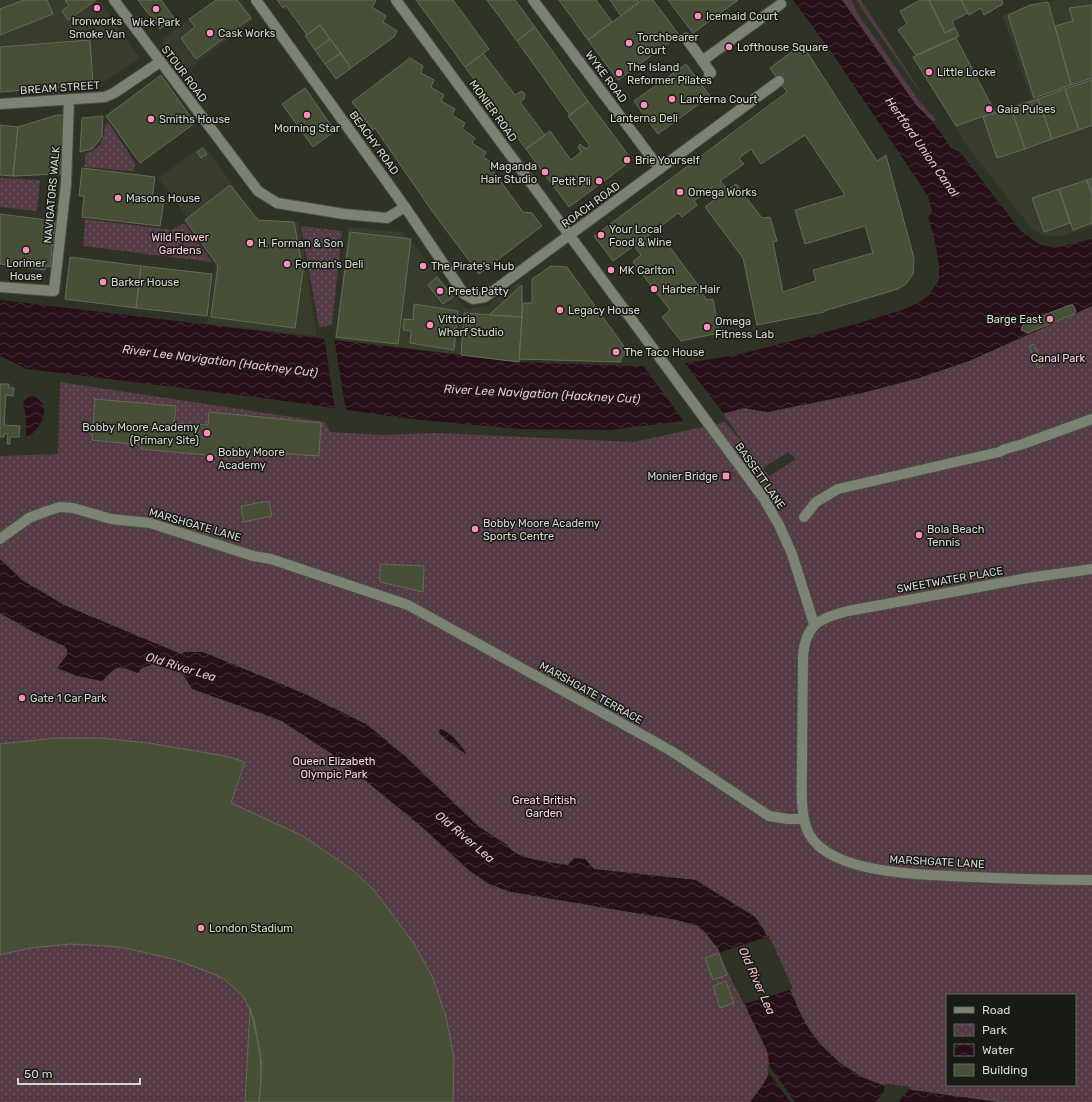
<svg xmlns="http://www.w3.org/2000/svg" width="1092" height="1102" viewBox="0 0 1092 1102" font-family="Rubik,sans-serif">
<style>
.built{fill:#373d2a}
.grass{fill:#543b45}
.park{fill:url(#park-dots);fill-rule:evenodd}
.water{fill:url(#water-waves)}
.pier{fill:#2e3326}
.building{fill:#475036;stroke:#656a5c;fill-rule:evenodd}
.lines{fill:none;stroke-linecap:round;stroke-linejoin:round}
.minor-tunnel{stroke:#474c3f;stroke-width:10;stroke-dasharray:10 5;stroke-linecap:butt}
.minor-casing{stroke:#4c5045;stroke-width:12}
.minor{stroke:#7d8374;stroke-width:10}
.poi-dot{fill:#fd8ebf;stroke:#181a14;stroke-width:1.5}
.labels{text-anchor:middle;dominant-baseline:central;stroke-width:3;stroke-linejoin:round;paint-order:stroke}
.poi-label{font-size:11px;fill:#d4d7cf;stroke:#181a14;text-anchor:start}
.street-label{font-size:11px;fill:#d4d7cf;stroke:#181a14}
.park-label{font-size:11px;fill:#fecfe1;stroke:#181a14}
.water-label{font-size:12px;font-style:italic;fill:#f6bdd3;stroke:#181a14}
</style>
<defs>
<pattern id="park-dots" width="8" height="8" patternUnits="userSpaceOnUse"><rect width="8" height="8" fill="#543b45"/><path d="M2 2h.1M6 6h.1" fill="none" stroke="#6c575f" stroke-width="1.8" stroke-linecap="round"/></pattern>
<pattern id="water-waves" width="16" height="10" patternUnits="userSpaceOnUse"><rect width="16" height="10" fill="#260f19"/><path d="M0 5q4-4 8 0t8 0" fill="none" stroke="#453139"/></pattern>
</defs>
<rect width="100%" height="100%" fill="#2e3326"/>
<path class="built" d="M0,0H99L140,58L107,80L93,85L0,92Z
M216,0H242L254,20L185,72L161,40Z
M1062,0H1092V227L1058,237L1043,235L1031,228L964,142L955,126L1031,99L1003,16L1030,5Z
M204,145L258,220L299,222L317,336L207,324L216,263L185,220L187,218L158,178Z
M348,227L403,232L466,309L487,306L520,281L522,285L523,303L519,362L335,339Z"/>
<path class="grass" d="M842,0H851L858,14L920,102L936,120L933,122L916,105Z
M857,0H861L926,100L863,11Z"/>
<path class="park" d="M108,122L135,163L134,171L84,167L86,153C101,150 104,139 105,125Z
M0,178L40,180L37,211L0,207Z
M85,219L172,230L184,223L212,262L83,246Z
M301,226L342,231L332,325L319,327Z
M1092,306V1102H0V456L58,454L60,382L325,422L330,432L383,435L436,433L634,442L725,422L746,446L723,414L744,408L767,412L862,393L919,378L969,361ZM788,452L796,459L769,476L763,468ZM947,995H1075V1085H947Z"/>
<path class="water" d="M793,0H842L916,105L933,122L951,148L960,152L1021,231L1039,244L1055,248L1092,239V306L969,361L919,378L862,393L767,412L744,408L706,418L610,430L519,429L411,419L256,397L27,369L0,356V300L519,362L663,367L736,355L792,341L859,323L902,310L920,302L929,295L939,280V264L934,236L928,218L932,212L928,196L832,53Z
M33,396C54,404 41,431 26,437V417L23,402L28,397Z
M0,559L22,580L64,605L181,654L185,652H203L305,694L366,724L405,756L479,827L507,845C517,860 550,862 567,865L575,858L585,859L594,869L696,880L755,917L764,930L802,1017L811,1032L821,1045L840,1063L862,1077L885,1086L997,1102H750C765,1083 773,1076 767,1051L718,949L705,932L697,926L677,920L511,892L489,884L471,872L422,827L338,758L282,721L192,689L182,673L153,664L142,668L138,673C116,665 119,664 102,681L77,676L57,668L67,655V650L64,646L37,634L0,613Z
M440,729C450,731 463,747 467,755L440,735L439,731Z"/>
<path class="pier" d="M324,336L334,337L346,412L335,410Z
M684,362L725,415L685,423L642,364L663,365Z
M769,936L793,989L744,1004L718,953Z
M769,1065L795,1102H790L767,1070Z
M885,1084H886L911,1087L898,1102H875L884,1092Z"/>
<path class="building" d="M24,0H47L53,14L0,35V9Z
M67,0H96L68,20L62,11L69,5L65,1Z
M138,0H161L174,18L160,29Z
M216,0H237L251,18L196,59L181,38L195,27L189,19Z
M277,0H374L376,1L372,7L386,16L383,22L397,31L394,37L351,68L320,25L307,35L286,6L283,8Z
M416,0H453L489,49L465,67Z
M487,0H515L535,27L517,41Z
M559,0H596L612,22L588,40Z
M610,0H638L639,2L621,16Z
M642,0H653L679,35L618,80L588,40Z
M668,0H738L693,33Z
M920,0H929L945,33L955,28L959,36L916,55L898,30L907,24L900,11Z
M929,0H961L968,13L952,21L955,28L945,33Z
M961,0H1002L1003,4L984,15L981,8L969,15Z
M1048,2L1071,85L1034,98L1008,15L1030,5Z
M1092,5V78L1071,85L1055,26L1073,21L1069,8Z
M320,25L330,39L315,50L305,36Z
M535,27L588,101L570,115L517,41Z
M956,38L995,112L956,126L913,57Z
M330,39L341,53L325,64L315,50Z
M90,40L93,85L0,92V47Z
M802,44L877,161L886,155L914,258L913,274L906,284L898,289L824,311V312L757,325L743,258L705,207L714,200L712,197L717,193L713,187L694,201L697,205L682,217L678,213L648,236L655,245L664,239L701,289L699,290L707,300L713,299L719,333L681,341L662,317L670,310L633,262L641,255L634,246L613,261L594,236L787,92L770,68ZM805,135L845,195L795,210L805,244L865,226L873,253L813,270L816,281L783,292L773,242L777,241L770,217L762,218L736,184L728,190L720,181L744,164L739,158L751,149L761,164Z
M341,53L351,68L336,79L325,64Z
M483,53L515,95L522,91L525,94L524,99L520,102L545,135L526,149L465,67Z
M410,58L423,66L421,73L434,80L431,87L444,95L441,101L455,109L452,115L465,123L462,129L475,138L472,143L486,152L483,157L496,166L493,171L523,212L532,213L542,226L479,274L432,211L375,128L373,130L352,102Z
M686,64L710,96L658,134L634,101Z
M161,75L195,123L140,163L106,116Z
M1092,80V125L1079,130L1065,89Z
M305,88L335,131L313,147L282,104Z
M1065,89L1079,130L1052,139L1038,99Z
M1038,99L1052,139L1025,149L1011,108Z
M588,101L632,160L569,207L526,149L550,131L571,160L581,152L578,147L580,144L586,149L590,146L568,116Z
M1011,108L1025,149L997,158L983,117Z
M57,115H64L61,174L13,176L18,127Z
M103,116L102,137L92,149L80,152L82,118Z
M0,125L18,127L13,176L0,175Z
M202,148L207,154L201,158L197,152Z
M82,168L155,177L152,200L164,201L160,226L82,217L84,196H79Z
M1092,178V195L1087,180Z
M1087,180L1092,195V223L1073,230L1059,189Z
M230,185L258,220L294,222L303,271L295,328L211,317L218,266L185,220Z
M1059,189L1070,223L1044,232L1032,198Z
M0,214L55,221L50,267L45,266V270L0,264Z
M350,232L411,239L398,344L336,337Z
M70,257L141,266L136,308L65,299Z
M607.5 269a3.5 3.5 0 1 1 7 0a3.5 3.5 0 1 1-7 0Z
M141,266L212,274L207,316L136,308Z
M551,266L567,267L628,352L621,358V362L519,359L523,303H532V279Z
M437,277L453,297L443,304L428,285Z
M522,285V317L489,315Z
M414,304L458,311L454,350L410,343L411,331L403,330L404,319L413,320Z
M1070,305H1073L1076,311L1074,314L1028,333L1021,330L1024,323Z
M464,313L522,317L519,362L461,355Z
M1034,344L1043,366L1038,368L1029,346Z
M0,384H9V388H14L13,396L6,395L4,425L20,426L19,437H10V444H7L8,434H4V437H0Z
M95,399L176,406L174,423L208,425L209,412L321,423L319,456L241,451L240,458L141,449L142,445L92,440Z
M269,501L272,516L244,522L241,506Z
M380,564L424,566L423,592L380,582Z
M56,738H100L149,743L225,756L245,762L231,803L303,836L354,871L375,891L413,942L433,978L446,1017L454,1057L453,1102H259L262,1066L254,1019L243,996L225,980L216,975L177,960L125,948L106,946L71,944L30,948L0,955V744Z
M719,953L727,975L713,980L705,958Z
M726,981L734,1003L720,1008L713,986Z
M250,1008L260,1051L261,1079L259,1102H245Z"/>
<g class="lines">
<path class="minor-tunnel" d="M779,81L804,63"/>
<g class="minor-casing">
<path id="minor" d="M114,0L258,191L277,203L344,214L387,218L405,207
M256,0L405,207L464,294L473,299L485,297L779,81
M396,0L764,499L779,525L792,554L814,624
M533,0L660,169
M686,38L711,73L709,74
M702,61L781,4
M0,104L105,97L114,93L160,62
M0,287L54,291L66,184L69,100
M804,517L816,502L838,489L999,452L1005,449L1023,444L1092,419
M0,539L29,518L47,511L60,507L73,508L111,519L150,523L253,556L271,559L408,605L650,739L673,752L769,816L788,819H804
M1092,569L1028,578L848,611C820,618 806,624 803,655C803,690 802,726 802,761C802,781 800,809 806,827C822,877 932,875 974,877C1013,879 1053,880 1092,880"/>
</g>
<use href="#minor" class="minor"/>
</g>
<g class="poi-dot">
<circle cx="97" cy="8" r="4"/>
<circle cx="156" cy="9" r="4"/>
<circle cx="698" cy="16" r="4"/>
<circle cx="210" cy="33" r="4"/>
<circle cx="629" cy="43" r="4"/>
<circle cx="729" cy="47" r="4"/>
<circle cx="929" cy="72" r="4"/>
<circle cx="619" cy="73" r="4"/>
<circle cx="672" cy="99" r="4"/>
<circle cx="644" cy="105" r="4"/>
<circle cx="989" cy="109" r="4"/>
<circle cx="307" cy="115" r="4"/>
<circle cx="151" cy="119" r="4"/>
<circle cx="627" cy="160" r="4"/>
<circle cx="545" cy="172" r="4"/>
<circle cx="599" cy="181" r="4"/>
<circle cx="680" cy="192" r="4"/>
<circle cx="118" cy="198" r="4"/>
<circle cx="601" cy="235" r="4"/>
<circle cx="250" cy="243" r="4"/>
<circle cx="26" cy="250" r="4"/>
<circle cx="287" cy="264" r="4"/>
<circle cx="423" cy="266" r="4"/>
<circle cx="611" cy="270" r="4"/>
<circle cx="103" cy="282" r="4"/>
<circle cx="654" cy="289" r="4"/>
<circle cx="440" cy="291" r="4"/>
<circle cx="560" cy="310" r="4"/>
<circle cx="1050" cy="319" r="4"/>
<circle cx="430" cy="325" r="4"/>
<circle cx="707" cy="327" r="4"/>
<circle cx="616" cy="352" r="4"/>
<circle cx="207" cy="433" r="4"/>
<circle cx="210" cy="458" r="4"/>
<rect x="722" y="472" width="8" height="8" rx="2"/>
<circle cx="475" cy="529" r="4"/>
<circle cx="919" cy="535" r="4"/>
<circle cx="22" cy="698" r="4"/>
<circle cx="201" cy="928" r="4"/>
</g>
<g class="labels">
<g class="poi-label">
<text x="706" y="16">Icemaid Court</text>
<text x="97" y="21" text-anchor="middle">Ironworks<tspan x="97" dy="13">Smoke Van</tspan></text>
<text x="156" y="22" text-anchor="middle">Wick Park</text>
<text x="218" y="33">Cask Works</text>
<text x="637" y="37">Torchbearer<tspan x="637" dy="13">Court</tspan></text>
<text x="737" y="47">Lofthouse Square</text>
<text x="627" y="67">The Island<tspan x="627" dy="13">Reformer Pilates</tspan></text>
<text x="937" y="72">Little Locke</text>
<text x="680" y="99">Lanterna Court</text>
<text x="997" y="109">Gaia Pulses</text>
<text x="644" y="118" text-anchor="middle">Lanterna Deli</text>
<text x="159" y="119">Smiths House</text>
<text x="307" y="128" text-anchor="middle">Morning Star</text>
<text x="635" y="160">Brie Yourself</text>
<text x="537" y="166" text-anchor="end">Maganda<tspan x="537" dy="13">Hair Studio</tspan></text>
<text x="591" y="181" text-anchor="end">Petit Pli</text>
<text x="688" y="192">Omega Works</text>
<text x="126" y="198">Masons House</text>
<text x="609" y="229">Your Local<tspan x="609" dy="13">Food &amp; Wine</tspan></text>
<text x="258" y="243">H. Forman &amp; Son</text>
<text x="26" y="263" text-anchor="middle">Lorimer<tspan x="26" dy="13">House</tspan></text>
<text x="295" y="264">Forman's Deli</text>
<text x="431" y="266">The Pirate's Hub</text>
<text x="619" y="270">MK Carlton</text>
<text x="111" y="282">Barker House</text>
<text x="662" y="289">Harber Hair</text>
<text x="448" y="291">Preeti Patty</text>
<text x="568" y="310">Legacy House</text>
<text x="438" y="319">Vittoria<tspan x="438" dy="13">Wharf Studio</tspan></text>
<text x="1042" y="319" text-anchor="end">Barge East</text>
<text x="715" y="321">Omega<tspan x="715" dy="13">Fitness Lab</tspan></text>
<text x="624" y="352">The Taco House</text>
<text x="199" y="427" text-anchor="end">Bobby Moore Academy<tspan x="199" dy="13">(Primary Site)</tspan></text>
<text x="218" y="452">Bobby Moore<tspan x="218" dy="13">Academy</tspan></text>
<text x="718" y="476" text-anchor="end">Monier Bridge</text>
<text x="483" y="523">Bobby Moore Academy<tspan x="483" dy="13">Sports Centre</tspan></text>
<text x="927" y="529">Bola Beach<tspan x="927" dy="13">Tennis</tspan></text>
<text x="30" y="698">Gate 1 Car Park</text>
<text x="209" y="928">London Stadium</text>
</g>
<g class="street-label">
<text transform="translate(184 74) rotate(53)">STOUR ROAD</text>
<text transform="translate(606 77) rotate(53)">WYKE ROAD</text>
<text transform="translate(60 88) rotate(-4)">BREAM STREET</text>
<text transform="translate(493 111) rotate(54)">MONIER ROAD</text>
<text transform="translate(374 143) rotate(54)">BEACHY ROAD</text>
<text transform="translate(52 195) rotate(-85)">NAVIGATORS WALK</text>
<text transform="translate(591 205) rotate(-36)">ROACH ROAD</text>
<text transform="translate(760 476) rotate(55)">BASSETT LANE</text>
<text transform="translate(195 525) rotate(16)">MARSHGATE LANE</text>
<text transform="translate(950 580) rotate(-10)">SWEETWATER PLACE</text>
<text transform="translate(591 693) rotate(29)">MARSHGATE TERRACE</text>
<text transform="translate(937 862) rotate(3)">MARSHGATE LANE</text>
</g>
<g class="park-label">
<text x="180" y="237">Wild Flower<tspan x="180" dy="13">Gardens</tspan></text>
<text x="1058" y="358">Canal Park</text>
<text x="334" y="761">Queen Elizabeth<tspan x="334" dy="13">Olympic Park</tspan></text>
<text x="544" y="800">Great British<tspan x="544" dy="13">Garden</tspan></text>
</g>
<g class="water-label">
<text transform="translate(922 147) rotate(55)">Hertford Union Canal</text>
<text transform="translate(220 361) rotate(7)">River Lee Navigation (Hackney Cut)</text>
<text transform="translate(542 394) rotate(3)">River Lee Navigation (Hackney Cut)</text>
<text transform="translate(181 667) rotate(17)">Old River Lea</text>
<text transform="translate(465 837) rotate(40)">Old River Lea</text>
<text transform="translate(757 981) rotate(66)">Old River Lea</text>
</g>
</g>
<rect x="946" y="994" width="130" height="92" fill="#181a14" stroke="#63665f"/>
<rect x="954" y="1007" width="20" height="6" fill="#7d8374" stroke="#63665f"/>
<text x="982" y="1014" font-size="12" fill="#d4d7cf">Road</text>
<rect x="954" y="1024" width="20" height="12" fill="url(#park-dots)" stroke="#63665f"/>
<text x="982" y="1034" font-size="12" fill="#d4d7cf">Park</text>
<rect x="954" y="1044" width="20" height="12" fill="url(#water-waves)" stroke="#63665f"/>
<text x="982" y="1054" font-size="12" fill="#d4d7cf">Water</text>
<rect x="954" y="1064" width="20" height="12" fill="#475036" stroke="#63665f"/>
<text x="982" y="1074" font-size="12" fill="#d4d7cf">Building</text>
<path d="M18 1078v6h122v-6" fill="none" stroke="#d4d7cf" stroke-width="2"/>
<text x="24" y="1078" font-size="12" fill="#d4d7cf" stroke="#181a14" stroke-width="3" paint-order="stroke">50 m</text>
</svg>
